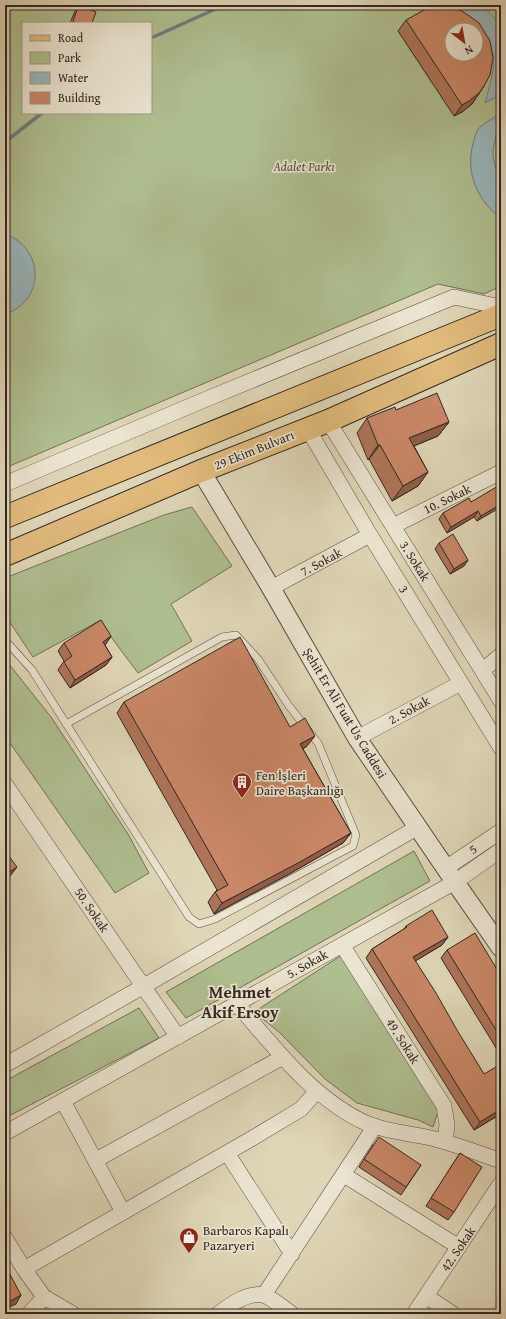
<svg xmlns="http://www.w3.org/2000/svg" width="506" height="1319" viewBox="0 0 506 1319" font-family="'Gentium Book Plus',serif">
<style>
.green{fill:#afbe90;stroke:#727259;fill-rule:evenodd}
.water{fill:#99b6bb;stroke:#717d7e}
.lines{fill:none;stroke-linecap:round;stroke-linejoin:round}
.stream{stroke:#717d7e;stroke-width:3.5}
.service-casing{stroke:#5f5347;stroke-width:8}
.minor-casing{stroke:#5f5347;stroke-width:16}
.tertiary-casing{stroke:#5f5347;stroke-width:20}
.primary-casing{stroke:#342722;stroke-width:24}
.service{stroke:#eae4d0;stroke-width:7}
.minor{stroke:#eae4d0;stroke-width:15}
.tertiary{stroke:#eae4d0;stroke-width:18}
.primary{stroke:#e0bb7c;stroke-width:22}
.wall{fill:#ad7459;stroke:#342722}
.shaded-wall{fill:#8d5e48;stroke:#342722}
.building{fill:#c98767;stroke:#342722;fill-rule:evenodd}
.labels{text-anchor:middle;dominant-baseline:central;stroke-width:3.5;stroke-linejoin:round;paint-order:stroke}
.park-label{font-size:13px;font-style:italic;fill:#534d3e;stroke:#eae4d0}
.street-label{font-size:13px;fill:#342722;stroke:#eae4d0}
.poi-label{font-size:13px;fill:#342722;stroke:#eae4d0;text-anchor:start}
.district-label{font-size:17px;font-weight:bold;fill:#342722;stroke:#eae4d0}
</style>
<rect width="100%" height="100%" fill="#dfd6b7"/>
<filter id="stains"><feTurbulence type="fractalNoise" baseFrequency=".005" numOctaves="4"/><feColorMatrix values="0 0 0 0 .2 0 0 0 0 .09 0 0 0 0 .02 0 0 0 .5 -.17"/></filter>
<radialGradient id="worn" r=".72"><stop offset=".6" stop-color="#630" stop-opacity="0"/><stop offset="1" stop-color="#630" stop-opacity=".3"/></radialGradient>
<path class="green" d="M5,5H501V286L484,294L438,284L5,468ZM23,23H151V113H23ZM452,30H476V54H452Z
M192,507L232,566L171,604L192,641L138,673L99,621L33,657L5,615V578L164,515Z
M5,659L51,717L128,834L149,873L115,893L5,736Z
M414,851L430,881L186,1018L166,992Z
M345,953L439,1109L433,1127L418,1120L357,1103L325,1079L279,1032L254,1012Z
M139,1008L159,1038L5,1118V1081Z"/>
<path class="water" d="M440,5H481C489,11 496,19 501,28V91L498,96L485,103C492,77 500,57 484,32L442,11L438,6Z
M501,113C501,127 493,139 493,153C493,164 498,173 501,183C503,192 501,208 501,218C478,202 465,172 473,144C474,139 476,131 480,127C486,122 494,118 501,113Z
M5,234C44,247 46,301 5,314Z"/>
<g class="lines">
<path class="stream" d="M151,38L220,7L249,5
M5,142L42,113"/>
<g class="service-casing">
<path id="service" d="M5,640L32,670L189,917L199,924L215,919L353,846L356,835L318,743L289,706L258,659L236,635L222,637L66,724"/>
</g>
<g class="minor-casing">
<path id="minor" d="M328,421L501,701
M308,429L370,535L501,748
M5,484L197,403L454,297L501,307
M393,526L501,472
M271,588L370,535
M483,670L501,655
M357,738L461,683
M5,784L178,1037
M446,868L501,831
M342,945L444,1106L447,1125L445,1142
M237,1004C274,1047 313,1099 366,1123C386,1132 410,1133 431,1138C455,1144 478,1153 501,1161
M5,1065L144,986L418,827
M63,1101L123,1212
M5,1133L455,882L501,850
M227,1153L292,1254
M96,1160L283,1057
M344,1175L459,1247
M5,1238L24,1269L44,1297L29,1314
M24,1269L251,1139L301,1109L317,1091
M264,1295L375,1126
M426,1296L453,1314
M44,1297L73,1314
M218,1314C230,1305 247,1292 263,1295C271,1297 285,1309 292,1314
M414,1314L501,1183"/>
</g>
<g class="tertiary-casing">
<path id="tertiary" d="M201,471L271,588L357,738L455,882L501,948"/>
</g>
<g class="primary-casing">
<path id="primary" d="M5,517L501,315
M5,555L201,471L328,421L501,344"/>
</g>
<use href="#service" class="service"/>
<use href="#minor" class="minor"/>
<use href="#tertiary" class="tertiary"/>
<use href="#primary" class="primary"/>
</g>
<path class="wall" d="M79,5L92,23H70L75,11Z
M406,20L484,86L472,104L462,112L454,116L398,31Z
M396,410L449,422L438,436L414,446L428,472L418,486L392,501L369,459L368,460L357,433L367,418Z
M501,490L477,521L474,517L447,533L439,519L443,513Z
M439,543L468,560L464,566L450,574L435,549Z
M111,636L105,645L112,657L106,665L70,688L58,670L64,661L58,651L64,643Z
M124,702L290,727L307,746L303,749L351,833L343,843L291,873L214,914L208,902L215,892L217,890L117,713Z
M406,926L448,937L442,945L415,961L499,1115L474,1130L366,958L372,949L404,929Z
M447,950L501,976V1056L441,958Z
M373,1145L421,1165L401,1195L359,1167Z
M460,1153L454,1212L448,1220L426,1206Z"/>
<path class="shaded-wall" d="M73,21L78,23H71Z
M484,86L472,104L462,112L454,116L462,105Z
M449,422L438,436L399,452L409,438Z
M378,445H380L369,459L368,460Z
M428,472L418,486L392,501L403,486Z
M501,504V507L477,521L481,516Z
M478,511L474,517L447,533L451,527Z
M468,560L464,566L450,574L454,569Z
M111,636L106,644L97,650L103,642Z
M112,657L106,665L70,688L75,680Z
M315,736L307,746L293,754L300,744Z
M351,833L343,843L291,873L214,914L222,903Z
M17,867L11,875L5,880V875Z
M448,937L442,945L407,966L413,957Z
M501,1109V1112L499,1115L474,1130L480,1122Z
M21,1295L16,1304L5,1309V1304Z"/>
<path class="building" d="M79,5L96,12L92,23H78L73,21Z
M437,7H445L458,9L465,13L479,23L490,41L493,58L490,75L484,86L479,93L469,101L462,105L406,20L424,10ZM452,30H476V54H452Z
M437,393L449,422L409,438L428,472L403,486L380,445H378L367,418L395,407L396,410Z
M498,486L501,490V504L481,516L478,511L451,527L443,513L469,498L471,502Z
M453,534L468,560L454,569L439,543Z
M101,620L111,636L103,642L112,657L75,680L64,662L72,656L64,643Z
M240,637L290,727L305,718L315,736L300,744L351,833L298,863L222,903L215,892L228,885L124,702Z
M5,851L17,867L5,875Z
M432,910L448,937L413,957L436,993L457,1030L484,1074L501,1064V1109L480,1122L372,949L407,927L406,926Z
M475,933L501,976V1038L447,950Z
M379,1137L421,1165L406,1187L364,1159Z
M460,1153L482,1167L454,1212L431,1198Z
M5,1265L21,1295L5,1304Z"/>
<defs>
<g id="building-pin" transform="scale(1)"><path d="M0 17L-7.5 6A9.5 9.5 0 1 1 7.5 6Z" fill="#8f2418" stroke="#eae4d0"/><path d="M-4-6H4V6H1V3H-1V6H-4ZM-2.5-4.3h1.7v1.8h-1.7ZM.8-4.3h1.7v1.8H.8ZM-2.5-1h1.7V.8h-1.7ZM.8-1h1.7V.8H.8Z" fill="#fff"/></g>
<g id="shop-pin" transform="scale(1)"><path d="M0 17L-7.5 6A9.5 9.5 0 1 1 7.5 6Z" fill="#8f2418" stroke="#eae4d0"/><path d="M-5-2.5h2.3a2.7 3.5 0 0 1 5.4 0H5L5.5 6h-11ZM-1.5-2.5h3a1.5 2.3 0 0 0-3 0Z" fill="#fff"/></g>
</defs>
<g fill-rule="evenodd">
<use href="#building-pin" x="242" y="782"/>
<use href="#shop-pin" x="189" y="1237"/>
</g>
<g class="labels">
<g class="park-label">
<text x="304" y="166">Adalet Parkı</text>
</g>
<g class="street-label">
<text transform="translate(254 450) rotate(-22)">29 Ekim Bulvarı</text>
<text transform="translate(447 499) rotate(-26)">10. Sokak</text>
<text transform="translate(415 561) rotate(58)">3. Sokak</text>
<text transform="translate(321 562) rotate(-28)">7. Sokak</text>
<text transform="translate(404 589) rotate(58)">3</text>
<text transform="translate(409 710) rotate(-28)">2. Sokak</text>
<text transform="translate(345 713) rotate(59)">Şehit Er Ali Fuat Us Caddesi</text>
<text transform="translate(473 849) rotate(-33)">5</text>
<text transform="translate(92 910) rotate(56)">50. Sokak</text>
<text transform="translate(307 964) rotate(-29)">5. Sokak</text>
<text transform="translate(403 1041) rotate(58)">49. Sokak</text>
<text transform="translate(458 1249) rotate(-56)">42. Sokak</text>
</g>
<g class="poi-label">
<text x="256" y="775">Fen İşleri<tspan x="256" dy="15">Daire Başkanlığı</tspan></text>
<text x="203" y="1230">Barbaros Kapalı<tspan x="203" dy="15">Pazaryeri</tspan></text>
</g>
<g class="district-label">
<text x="240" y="991">Mehmet<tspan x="240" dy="20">Akif Ersoy</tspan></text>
</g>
</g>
<rect width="506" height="1319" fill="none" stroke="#dfd6b7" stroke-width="20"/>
<rect x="6" y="6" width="494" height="1307" fill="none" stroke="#342722" stroke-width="2"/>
<rect x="10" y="10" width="486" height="1299" fill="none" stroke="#342722"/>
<rect x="22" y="22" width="130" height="92" fill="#eae4d0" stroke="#a1988a"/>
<rect x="30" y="35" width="20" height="6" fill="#e0bb7c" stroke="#a1988a"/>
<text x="58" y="42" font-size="12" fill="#342722">Road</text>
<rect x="30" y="52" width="20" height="12" fill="#afbe90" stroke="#a1988a"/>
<text x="58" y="62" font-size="12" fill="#342722">Park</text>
<rect x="30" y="72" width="20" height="12" fill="#99b6bb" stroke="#a1988a"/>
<text x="58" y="82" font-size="12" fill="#342722">Water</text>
<rect x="30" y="92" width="20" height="12" fill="#c98767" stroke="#a1988a"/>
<text x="58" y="102" font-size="12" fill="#342722">Building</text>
<g transform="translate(464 42) rotate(149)"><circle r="19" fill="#eae4d0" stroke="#a1988a"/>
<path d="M0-3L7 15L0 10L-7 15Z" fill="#8f2418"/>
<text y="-6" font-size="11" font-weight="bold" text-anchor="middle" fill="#342722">N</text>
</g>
<rect width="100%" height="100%" filter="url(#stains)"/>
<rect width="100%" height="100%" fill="url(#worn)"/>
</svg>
